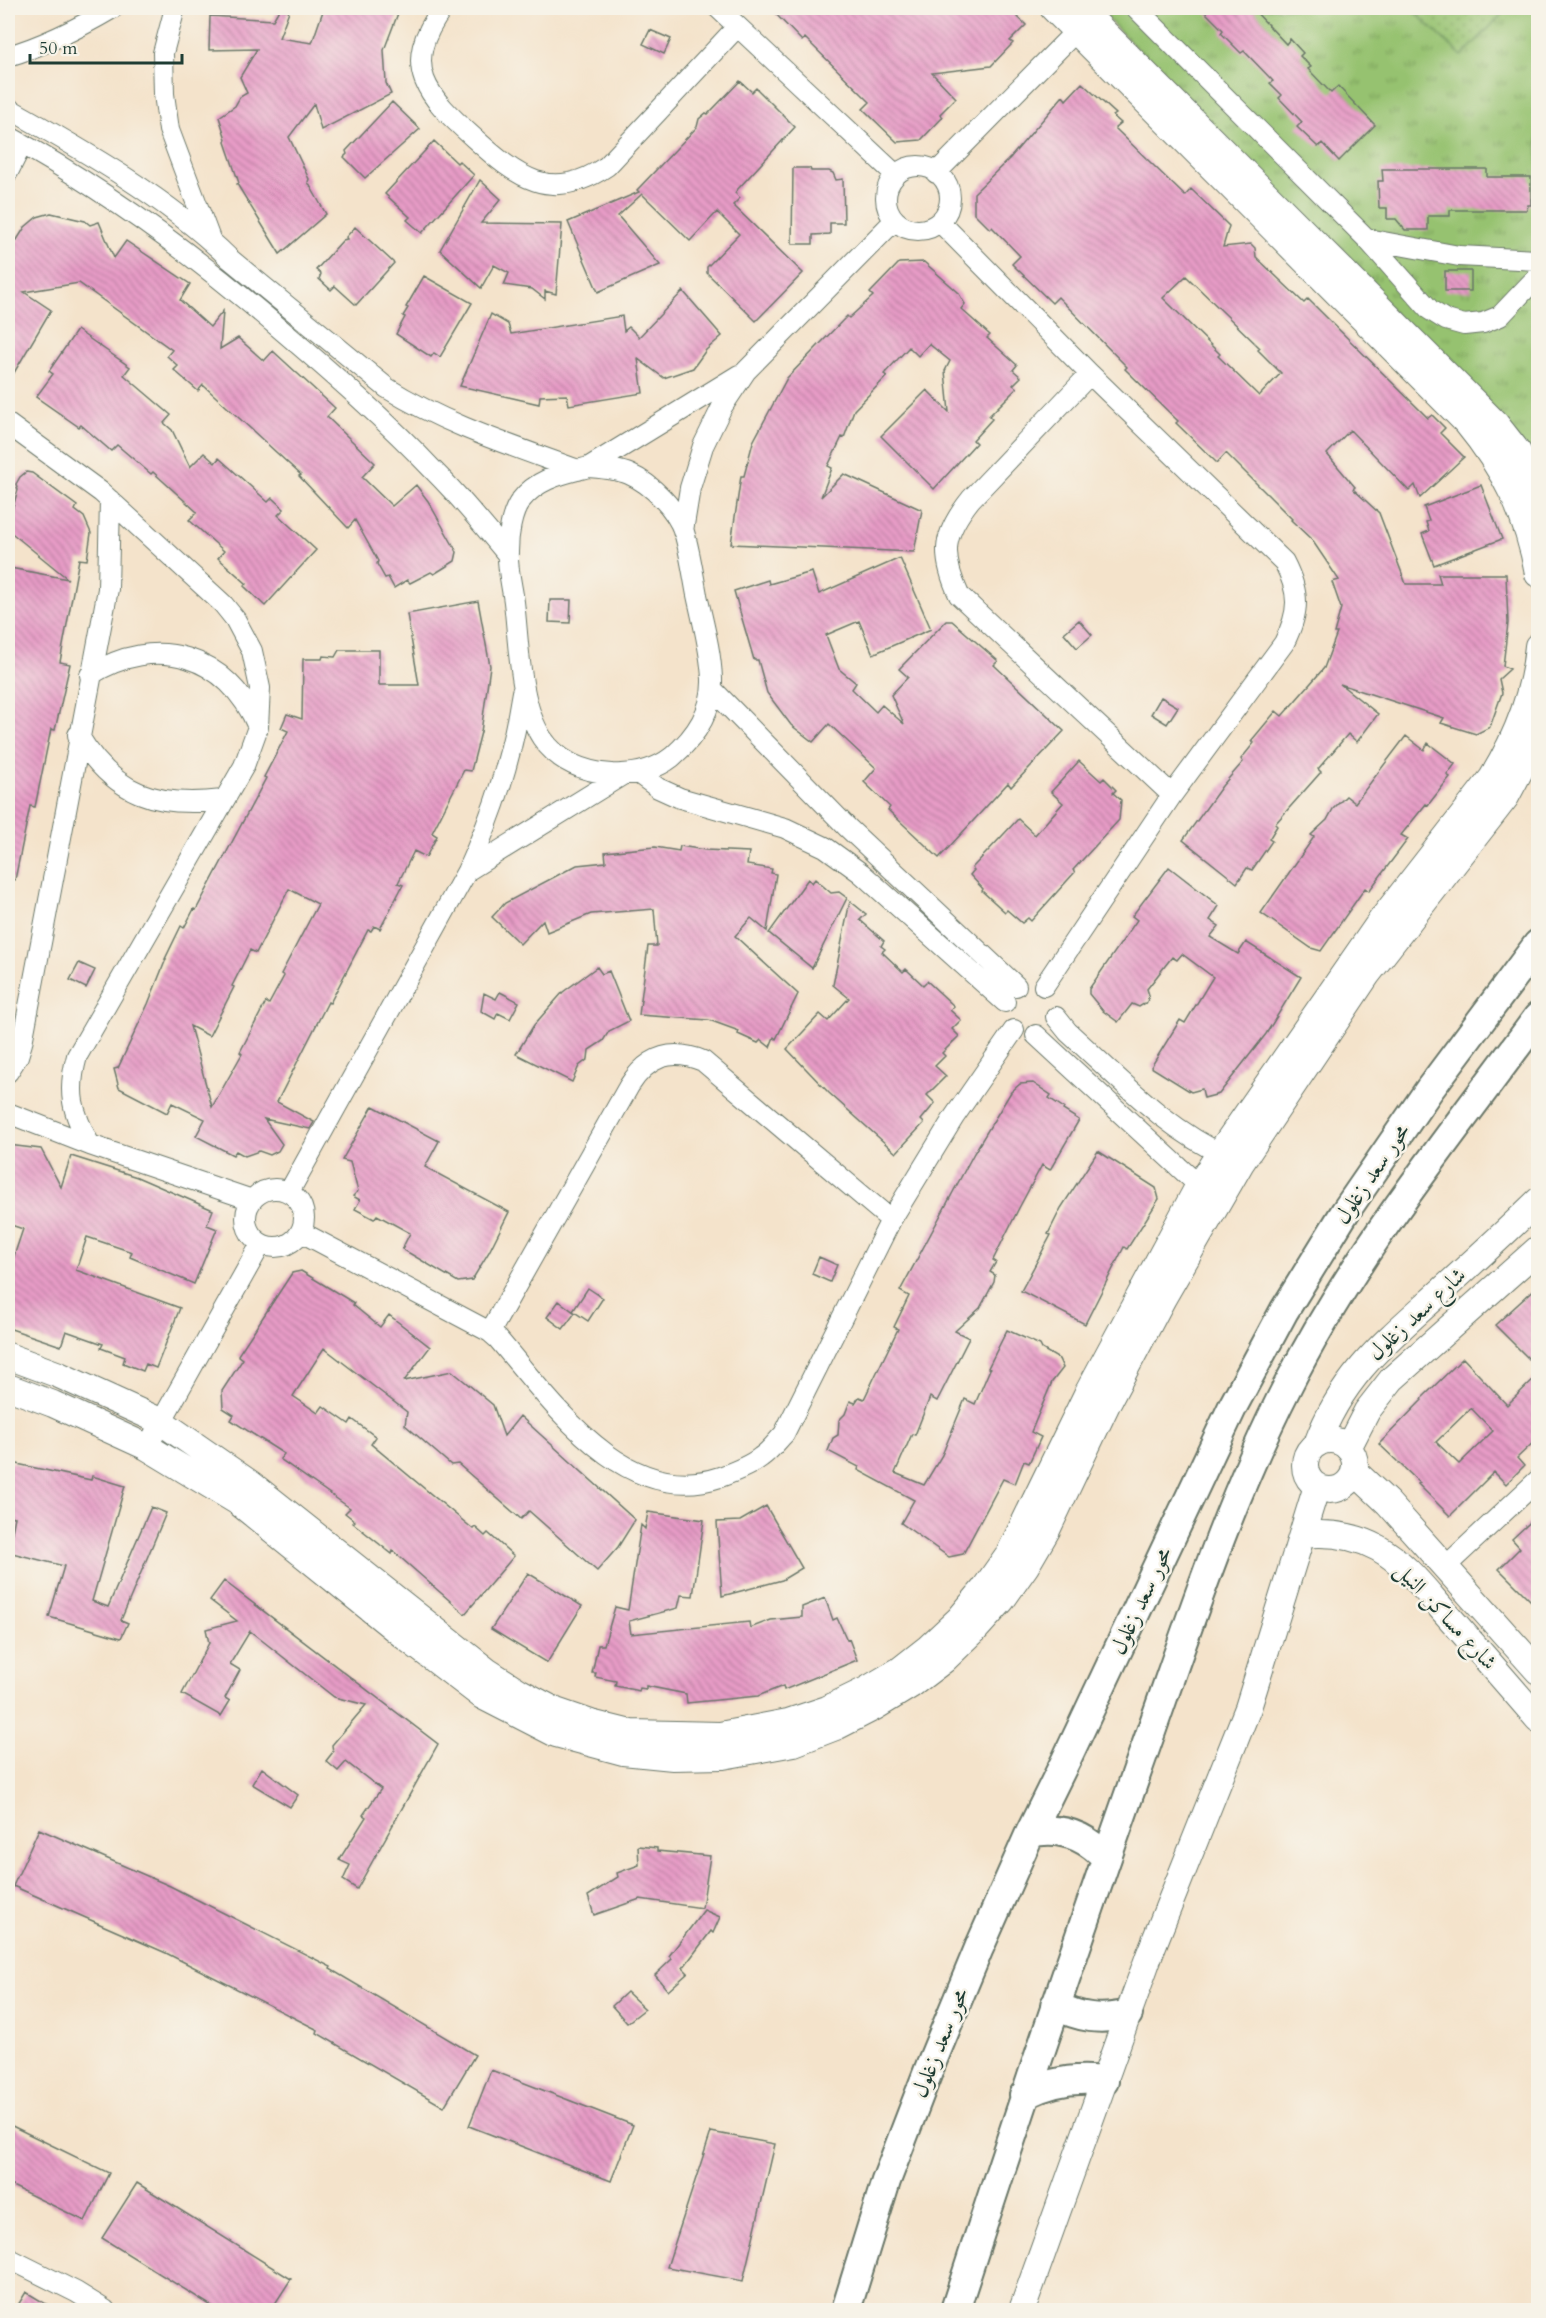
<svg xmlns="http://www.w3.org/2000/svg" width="1546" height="2318" viewBox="0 0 1546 2318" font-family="Cardo,Amiri,serif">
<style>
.grass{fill:url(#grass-tufts);stroke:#5a8052;stroke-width:1.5}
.park{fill:url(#park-dots);stroke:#5a8052;stroke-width:1.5}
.building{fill:url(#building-back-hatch);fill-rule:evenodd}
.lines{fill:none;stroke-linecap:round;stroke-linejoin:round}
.minor-casing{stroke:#6a7769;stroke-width:22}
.tertiary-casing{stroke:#6a7769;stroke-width:28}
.secondary-casing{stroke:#6a7769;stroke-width:32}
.minor{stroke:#fff;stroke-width:20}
.tertiary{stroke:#fff;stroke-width:26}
.secondary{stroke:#fff;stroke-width:28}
.labels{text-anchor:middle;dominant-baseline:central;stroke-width:5;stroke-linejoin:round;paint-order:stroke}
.street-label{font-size:22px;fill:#1f3d34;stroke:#f7f3e8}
</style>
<defs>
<pattern id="grass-tufts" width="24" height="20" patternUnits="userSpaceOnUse" patternTransform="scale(1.5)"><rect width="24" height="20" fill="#96c26f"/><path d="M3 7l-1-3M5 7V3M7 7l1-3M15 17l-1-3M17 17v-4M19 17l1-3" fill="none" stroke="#7a9f5c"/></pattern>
<pattern id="park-dots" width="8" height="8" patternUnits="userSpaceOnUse" patternTransform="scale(1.5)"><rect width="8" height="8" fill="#96c26f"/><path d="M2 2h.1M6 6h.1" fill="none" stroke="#7a9f5c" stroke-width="1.8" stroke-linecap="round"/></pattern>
<pattern id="building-back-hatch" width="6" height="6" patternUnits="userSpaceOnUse" patternTransform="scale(1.5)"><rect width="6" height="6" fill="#e79bc6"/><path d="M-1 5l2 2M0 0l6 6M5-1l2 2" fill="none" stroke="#bb80a2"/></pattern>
</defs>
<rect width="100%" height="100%" fill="#f7f3e8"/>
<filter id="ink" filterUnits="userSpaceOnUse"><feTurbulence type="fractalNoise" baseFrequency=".0167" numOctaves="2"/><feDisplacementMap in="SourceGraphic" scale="12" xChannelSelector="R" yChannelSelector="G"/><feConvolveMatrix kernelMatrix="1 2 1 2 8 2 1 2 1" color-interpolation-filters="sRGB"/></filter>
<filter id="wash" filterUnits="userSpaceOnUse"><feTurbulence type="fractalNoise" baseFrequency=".008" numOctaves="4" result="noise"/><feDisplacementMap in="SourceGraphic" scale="24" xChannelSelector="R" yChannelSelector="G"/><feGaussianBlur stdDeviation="1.35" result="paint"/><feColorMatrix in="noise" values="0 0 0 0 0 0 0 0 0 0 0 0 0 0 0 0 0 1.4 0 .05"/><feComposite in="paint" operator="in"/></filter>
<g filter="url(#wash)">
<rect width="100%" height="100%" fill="#f4e3cb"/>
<path class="grass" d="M1097,8H1538V463L1530,453Z"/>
<path class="park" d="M1410,8H1508L1462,56Z"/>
<g id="blocks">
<path class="building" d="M280,8L289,11L279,38L312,43L324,8H400L384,50L386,83L391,94L321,130L314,104L289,137L309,179L308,182L326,214L280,254L237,184L239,183L225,142L226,139L219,117L235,106L240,97L247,93L240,77L257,49L209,50L210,16L273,20Z
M770,8H1009L1026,25L1010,41L1013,43L991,66L932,73L956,98L940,114L943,117L921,140L897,142L863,109L870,102L805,38L802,41Z
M1201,8H1252L1286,44L1290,39L1303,53L1300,56L1311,67L1308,69L1331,93L1338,86L1375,125L1339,161L1322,143L1318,147L1297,127L1302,122L1279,98L1282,95L1270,83L1273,81L1244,51L1241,53L1221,33L1223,30Z
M650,30L671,39L664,54L643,44Z
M740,81L752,92L756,88L795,127L737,190L735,193L740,198L733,205L803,273L756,321L707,273V267L739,234L717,212L690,241L642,194L618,216L660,265L598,292L568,222L639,192L637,190L697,127L699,119L706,113L708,114Z
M1082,83L1116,114L1113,116L1121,123L1115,128L1185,196L1191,189L1229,226L1223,247L1251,244L1255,248L1256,257L1304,303L1308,299L1428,418L1432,415L1445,428L1440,433L1464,457L1420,498L1415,485L1409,491L1350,430L1327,454L1355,487L1353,489L1379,513L1406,584H1441L1438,574H1506L1508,623L1503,666L1510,669L1499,679L1502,693L1490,727L1476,734L1441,723L1444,718L1340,684L1378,714L1357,742L1348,734L1318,769L1321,772L1275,824L1277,826L1269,839L1272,841L1252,870L1247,868L1237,883L1183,840L1222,786L1243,762L1241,759L1254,743L1251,741L1276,711L1282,716L1324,668L1337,633H1334L1341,608L1332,582L1339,580L1312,540L1291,520L1292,519L1226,453L1217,463L1176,423L1178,421L1125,369L1127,367L1058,297L1052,303L1012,264L1020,256L992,227L990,229L974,213V193L1010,158L1063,96L1066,100ZM1186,276L1260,348L1258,350L1281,373L1259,396L1218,356L1220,354L1163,298Z
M392,102L420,129L365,178L344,157L347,154L346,151Z
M434,141L457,163L459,161L474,175L422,233L407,220L410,217L385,194Z
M793,168H810L811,171H829L833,173L836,180L843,179L844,223H830V234L813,235V244H792Z
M1382,169H1487V177H1531V205H1528L1527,210H1450V216H1428V230H1405L1396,219H1387V208H1379L1378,181H1383Z
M480,180L501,199L481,223L562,224L556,294L545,291V299L532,289L504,285L509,273L494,265L481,288L440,250Z
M51,213L85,221L90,225L99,222L114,258L126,241L190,284L180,300L210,327L223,311L220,349L238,338L264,361L273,351L335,408L327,417L375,463L362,477L392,506L416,485L428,501L457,552L455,561L434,574L431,572L410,583L407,580L394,588L388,577L385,578L377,564L378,561L355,520L348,528L299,476L301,475L215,396L203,385L198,391L174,370L178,366L167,356L172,350L79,283L24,292L51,310L8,383V254L25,227L37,217Z
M355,227L394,263L356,305L335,286L331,290L319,279L321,274L316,270L343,240L347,239L346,237Z
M924,262L958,292L965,304L961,309L990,335L987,338L1017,365L1013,370L1021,377L1013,385L1017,388L989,416L992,419L973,440L976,443L934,489L881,436L927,390L949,412L945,371L950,361L929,344L918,356L909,347L884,374L887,376L854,410L844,438L842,437L828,466L832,468L821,497L844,474L922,510L914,552L731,544L741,476H744L753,442L787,378L847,316L849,318L873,296L870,293L899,263Z
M1445,271H1471V291H1445Z
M424,276L472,303L440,357L434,353L431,357L396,334L405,317L403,316L408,308L406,307Z
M683,291L722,336L706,350L693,368L664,378L638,359L643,393L569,405L567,395L540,396L539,404L460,386L491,314L508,324L511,334L622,316L624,331L629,327L639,337Z
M77,330L130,367L124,375L171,415L164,423L172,430L190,467L204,453L215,463L219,458L268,502L272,498L284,509L278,515L316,550L265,606L244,586L247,584L218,558L224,551L189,520L197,512L153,472L151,474L117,445L111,451L81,425L79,427L36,397L53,374L49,371Z
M26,472L32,473L77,506L75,510L84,517L91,533L87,560L79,559L60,662L70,664L55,730L51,729L35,807L30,806L15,880L8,879V579L10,568L68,579L8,530V523L18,490L16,484L20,477Z
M1481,485L1502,539L1434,565L1422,534L1429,531L1426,522L1429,521L1424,507Z
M900,558L931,629L873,654L859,621L826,635L839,669L856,683L852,689L876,712L882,705L904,724L891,695L908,677L899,669L946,621H952L998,661L994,665L1064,731L1011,787L1008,783L939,858L888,810L890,807L864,782L876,768L829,724L813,742L791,725L767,693L758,660H754L734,591L768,580L769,584L812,572L819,594Z
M550,600H571L570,623L549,622Z
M478,601L490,666L481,732L471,771L464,770L432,833L437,836L426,857L414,851L398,883L403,885L380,929L374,926L371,931L368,930L330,1003L328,1002L277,1102L314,1122L310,1129L264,1119L282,1144L278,1151L270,1155L259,1151L245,1156L236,1151L233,1155L196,1136L205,1119L172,1103L167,1113L119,1088L114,1069L118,1068L148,1004L166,959H165L181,926L184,928L194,909L196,910L266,778L264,777L288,731L281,728L287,714L302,719L303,659H322L323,656L335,657L339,650H379V685H419L407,614ZM289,889L318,904L281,974L284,976L269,1004L266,1002L240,1052L242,1054L212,1107L190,1026L209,1036L234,987L232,986L250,950L256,953Z
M1079,620L1092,635L1077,648L1064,633Z
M1161,697L1178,707L1167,724L1151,714Z
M1406,736L1424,750L1428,743L1455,764L1447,775L1450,777L1428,805L1426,804L1401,835L1408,839L1369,891L1365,888L1321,951L1311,948L1261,913L1314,837L1311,835L1327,820L1333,809L1346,796L1355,803Z
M1079,761L1101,781L1104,778L1116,790L1113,793L1121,800L1119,820L1073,870L1075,872L1031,921L1028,918L1022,923L1007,910L1005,912L982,891L983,889L970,875L974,870L972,868L1018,819L1035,835L1063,803L1051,792Z
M680,846L705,850L749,852L747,865L772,869L771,873L776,874L767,931L751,918L735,936L798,994L776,1039L774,1037L770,1047L761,1040L758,1043L738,1034L739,1031L709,1020L639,1015L648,946H657L654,909L591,914L547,932L543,920L520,944L492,917L505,903L577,865L606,862L605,852L655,847L679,851Z
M1169,867L1219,906L1210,920L1219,926L1210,937L1238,954L1246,942L1301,977L1266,1034L1219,1094L1204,1098L1202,1089L1191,1092L1151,1067L1180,1020L1185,1023L1213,977L1182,954L1177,960L1172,957L1147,989L1149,995L1147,1002L1139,1007L1132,1004L1118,1022L1103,1011L1089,994V989L1137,920L1132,916Z
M808,879L812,883L815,879L831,893L839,892L847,898L812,968L769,933Z
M850,901L866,914L860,920L884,941L881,946L885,949L882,952L903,972L906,969L923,985L927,981L954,1006L950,1010L961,1020L952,1029L959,1036L942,1053L945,1056L935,1066L946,1076L927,1095L935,1103L921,1120L924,1123L896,1153L829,1093L787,1049L820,1014L828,1021L849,998L833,985Z
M79,963L95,970L86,988L70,980Z
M597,967L602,974L609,971L629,1021L609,1031L603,1041L589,1050L588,1059L579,1066L572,1082L516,1054L534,1025L563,992Z
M500,992L519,1002L510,1019L498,1013L495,1019L481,1011L484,993L496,999Z
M1033,1083L1051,1095L1049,1098L1064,1108L1063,1110L1079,1120L1050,1170L1042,1165L1019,1208L993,1260L996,1262L990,1272L995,1275L994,1282L980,1308L955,1331L969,1338L937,1401L930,1397L915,1435L912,1434L895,1473L924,1485L942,1455L965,1399L975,1404L990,1369L988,1368L1007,1330L1040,1345L1042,1349L1059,1359L1063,1368L1052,1382L1031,1432L1041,1437L1029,1463L1024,1461L1015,1484L1003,1479L963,1554L949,1557L901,1523L914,1500L858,1470L859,1467L828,1451L833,1438L838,1435L839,1420L845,1414L850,1401L855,1403L859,1397L864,1399L878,1370L898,1329L894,1327L909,1296L900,1291L974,1153L1011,1092L1020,1084Z
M373,1106L439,1141L425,1167L509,1212L489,1252L472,1280L458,1282L404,1250L402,1249L410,1233L377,1215L374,1219L355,1209L360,1200L353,1196L358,1191L350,1162L342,1160Z
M8,1145L41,1149L61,1187L71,1156L137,1177L213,1210L207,1225L217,1229L194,1284L130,1257L132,1252L87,1237L76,1270L180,1308L156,1368L146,1364L143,1371L123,1363L125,1357L101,1348L103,1344L66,1331L61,1346L8,1328V1274L23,1229L8,1224Z
M1098,1151L1156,1188L1159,1199L1127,1249L1124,1247L1085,1324L1021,1291L1051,1235L1048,1234L1061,1208Z
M819,1257L837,1265L830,1282L812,1274Z
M301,1271L354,1303L353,1305L380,1327L389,1315L430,1347L404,1381L452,1371L493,1405L504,1436L520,1416L635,1520L618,1547L597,1571L529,1511L521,1519L458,1464L451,1465L405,1425L407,1412L324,1348L293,1396L318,1413L323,1406L349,1424L352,1419L376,1437L371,1444L473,1529L475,1527L485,1536L488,1533L514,1556L465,1614L393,1551L392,1554L353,1523L355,1521L345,1513L350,1508L280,1459L284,1454L231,1420L234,1415L223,1408L222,1391L243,1359L238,1355L292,1273Z
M1539,1285V1369L1495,1325Z
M588,1288L603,1298L588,1321L573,1311Z
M559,1301L575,1313L563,1329L547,1317Z
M1463,1358L1507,1405L1539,1374V1437L1517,1458L1524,1466L1506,1484L1494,1472L1450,1516L1418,1484L1420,1483L1379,1444L1422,1400L1421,1399ZM1471,1408L1493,1431L1459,1464L1436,1442Z
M8,1462L91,1480L92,1476L125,1486L92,1601L108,1607L151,1507L166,1513L121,1620L128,1623L121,1638L49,1617L64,1566L8,1552L15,1517L8,1516Z
M766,1506L802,1568L782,1580L722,1596L717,1522L740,1521Z
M648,1512L704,1520L693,1596L681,1595L678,1608L629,1621L631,1634L749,1622L750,1628L771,1620L802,1617V1607L825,1598L833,1620L837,1618L847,1640L849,1639L857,1660L784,1690L783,1686L758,1696L687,1703L686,1694L646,1686V1689L640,1688L639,1691L615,1686L616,1681L595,1677L596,1673H592L598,1645H604L615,1607L628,1610L641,1525L645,1529Z
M1539,1514V1609L1499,1569L1520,1548L1512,1539Z
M528,1573L582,1606L547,1663L491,1629Z
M224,1581L438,1744L357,1889L343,1880L350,1865L339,1860L366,1817L363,1815L381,1789L346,1762L338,1771L326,1761L333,1752L332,1745L366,1705L334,1697L250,1631L230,1664L240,1670L225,1698L230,1701L221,1716L182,1694L209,1643L206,1629L237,1621L210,1600Z
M262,1768L298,1795L290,1807L252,1784Z
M39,1829L170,1886L331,1967L330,1969L475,2055L444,2107L317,2033L318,2030L166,1953L13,1886Z
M638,1846L657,1848V1851L710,1856L702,1908L640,1899L594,1915L588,1896L618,1877L617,1873L639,1865Z
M704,1910L720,1917L713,1933L711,1931L683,1968L688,1973L668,1991L655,1975L672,1959L669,1956Z
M627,1992L645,2009L627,2023L612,2006Z
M491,2070L633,2125L611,2181L469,2126Z
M8,2124L109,2173L85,2221L8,2184Z
M711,2132L775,2144L743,2281L667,2267Z
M137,2183L291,2279L271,2310H218L102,2238Z
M26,2292L56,2310H15Z"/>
</g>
</g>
<g filter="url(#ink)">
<use href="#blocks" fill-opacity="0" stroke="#6a7769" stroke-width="1.5"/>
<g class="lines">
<g class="minor-casing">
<path id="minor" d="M175,8L163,53L164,94L169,130L210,239
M443,8C399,67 427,96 474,138C517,177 551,204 607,166L737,27
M718,8L896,175
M1136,8L1367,239L1430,310L1446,320L1464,325L1483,323L1500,316L1538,276
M8,56C46,45 79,28 113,8
M8,108C83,150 169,199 230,259L387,388C446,425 513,446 578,470
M8,136C105,189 194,255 278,327C333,374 386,420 435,472C461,498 484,526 507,554
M886 198a32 32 0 1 1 64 0a32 32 0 1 1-64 0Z
M8,172L22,144
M936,173L1086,21
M940,222L1090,374L1284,562C1300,593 1300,611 1284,643L1172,795L1044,986
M1367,239L1459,256L1538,260
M1090,374L971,499C943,534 940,554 959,595L1172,795
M8,424L101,492L223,604L235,619L252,651L260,688L258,727L244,766L77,1056C67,1092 72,1112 90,1145
M589,467C601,468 617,469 629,474C652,484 676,509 684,532C690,552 693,574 697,595C703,623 711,651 712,679C713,712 695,737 672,757C654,771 634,775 612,774C585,772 558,762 542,738C519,703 519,643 514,602C512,586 507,568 508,552C508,536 511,513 521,500C538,478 563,474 589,467Z
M589,467L739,375
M683,531L690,488L703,446L722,407L746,371L895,220
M90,675C156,633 228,655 258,727
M712,689L848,828L1016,986
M78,735C114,795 157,808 223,800
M639,774L658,788L680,798L785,828L825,847L861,873L1005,1002
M467,871L624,774
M1056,1017L1068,1032C1119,1078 1166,1130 1230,1158
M1036,1035L1208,1194
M8,1072L18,1056L22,1043L108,589L110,500
M8,1113L90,1145L252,1200
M246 1218a29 29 0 1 1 58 0a29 29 0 1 1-58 0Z
M289,1192L467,871C494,812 512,757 522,692
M301,1232L490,1332L498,1339C552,1402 624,1509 720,1477C734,1472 750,1466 761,1457C770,1451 777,1441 784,1434L891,1220L954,1117L1014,1030
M490,1332L629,1086C648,1056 671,1048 703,1061L891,1220
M147,1447L261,1244
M1445,1567L1538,1480
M8,2258L76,2292L105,2310"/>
</g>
<g class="tertiary-casing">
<path id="tertiary" d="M1053,8L1466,422C1504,468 1528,516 1538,574
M1080,8L1496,424L1518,452L1538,492
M8,1356L59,1375L160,1421L251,1484L487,1671L520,1692L556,1711L591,1723L631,1733L720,1735L788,1722L827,1709L866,1690L900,1670L928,1648L959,1619L984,1589L1010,1552L1088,1392L1199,1185L1219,1154L1382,919L1492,778C1517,737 1534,694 1538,646
M8,1387L53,1404L147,1447L238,1502L405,1637L482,1696L556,1734L623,1752L673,1757L723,1756L794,1743L838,1726L875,1707L911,1685L944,1660L974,1631L1002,1600L1026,1566L1047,1530L1108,1402L1163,1298L1241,1163L1367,975L1506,797L1538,737
M1305 1465a25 25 0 1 1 50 0a25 25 0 1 1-50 0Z
M1317,1444C1341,1377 1386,1341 1437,1295C1471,1264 1505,1233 1538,1201
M1348,1448L1367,1411L1392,1379L1538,1249
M1354,1471L1388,1503L1538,1671
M1302,1535C1329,1532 1354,1535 1378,1548C1407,1564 1428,1594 1450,1618C1480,1652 1509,1685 1538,1719
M1022,2310L1150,1953L1248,1708L1317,1486"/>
</g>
<g class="secondary-casing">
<path id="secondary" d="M1030,1833C1060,1826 1085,1835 1106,1858
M1055,2005C1079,2018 1101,2021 1128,2014
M1024,2095C1050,2081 1075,2077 1104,2081
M846,2310L886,2181L931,2064L979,1948L1030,1833L1066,1760L1233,1406L1284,1311L1345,1212L1429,1090L1538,944
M955,2310C1016,2121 1080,1933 1146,1746C1189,1624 1229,1500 1288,1385C1355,1252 1451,1136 1538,1017"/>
</g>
<use href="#minor" class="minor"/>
<use href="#tertiary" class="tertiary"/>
<use href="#secondary" class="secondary"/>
</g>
</g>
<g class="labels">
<g class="street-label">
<text transform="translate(1372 1174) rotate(-56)">محور سعد زغلول</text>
<text transform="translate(1417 1314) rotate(-43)">شارع سعد زغلول</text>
<text transform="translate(1141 1601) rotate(-65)">محور سعد زغلول</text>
<text transform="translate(1446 1616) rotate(47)">شارع مساكن النيل</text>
<text transform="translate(940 2043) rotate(-68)">محور سعد زغلول</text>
</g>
</g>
<rect width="1546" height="2318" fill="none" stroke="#f7f3e8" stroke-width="30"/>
<path d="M30 54v9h152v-9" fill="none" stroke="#1f3d34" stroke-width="3"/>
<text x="39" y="54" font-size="18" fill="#1f3d34" stroke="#f7f3e8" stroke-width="4.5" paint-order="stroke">50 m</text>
</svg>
